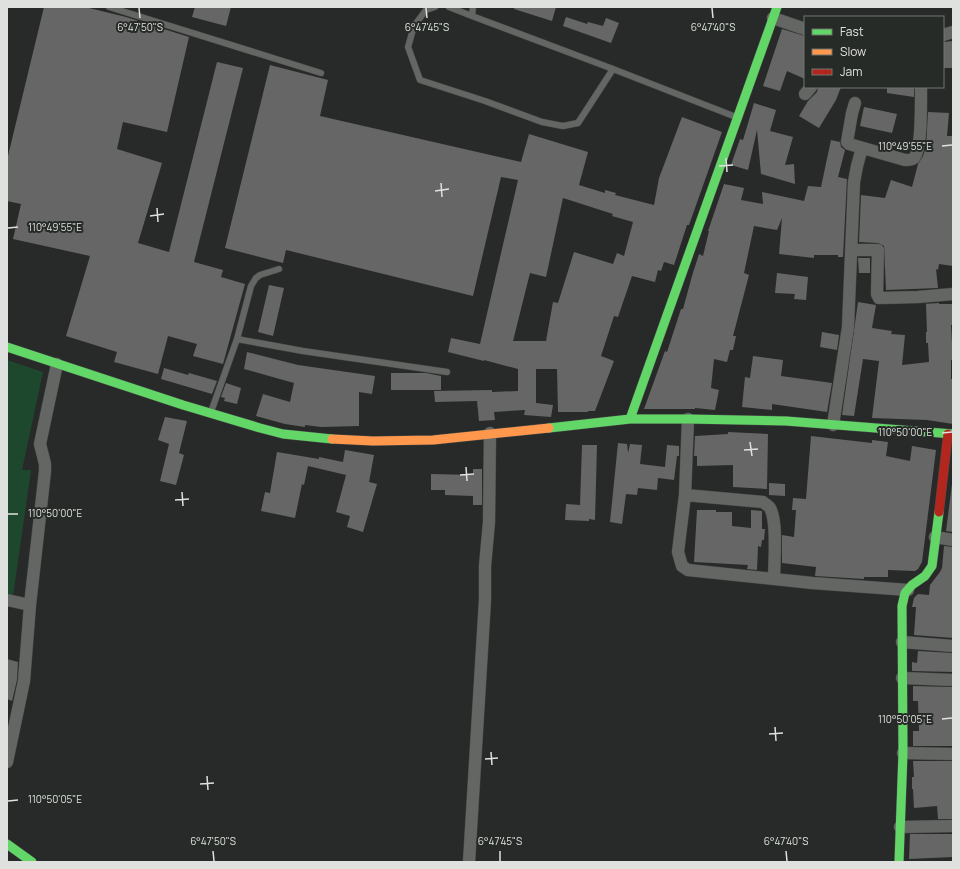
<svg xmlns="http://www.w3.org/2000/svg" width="960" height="869" viewBox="0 0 960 869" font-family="Manrope,sans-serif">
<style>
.green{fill:#1e482e}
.building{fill:#676666;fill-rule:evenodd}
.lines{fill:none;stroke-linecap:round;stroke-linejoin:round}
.lane-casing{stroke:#464847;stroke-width:7}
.street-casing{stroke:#464847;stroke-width:13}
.fast-casing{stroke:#464847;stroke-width:10}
.slow-casing{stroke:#464847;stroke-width:10}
.jam-casing{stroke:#464847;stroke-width:10}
.lane{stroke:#646664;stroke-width:6}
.street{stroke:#646664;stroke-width:12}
.fast{stroke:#63d668;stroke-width:9}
.slow{stroke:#ff974d;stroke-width:9}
.jam{stroke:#b3261e;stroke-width:9}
.ticks{fill:none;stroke:#dfe1df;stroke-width:1.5}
.ticks-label{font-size:10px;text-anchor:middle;fill:#dfe1df;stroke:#272b28;stroke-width:4;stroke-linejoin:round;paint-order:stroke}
</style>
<rect width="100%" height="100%" fill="#282a29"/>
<path class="green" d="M7,360L43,372L22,470H31L13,596L7,595Z"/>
<path class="building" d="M44,7H85L126,17L189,37L167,132L123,122L117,149L162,163L138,243L169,252L217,62L243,68L194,262L223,270L221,277L245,284L223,364L193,356L197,344L168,336L158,374L114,362L117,352L66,336L90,256L13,239L21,204L7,201V160Z
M195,7H231L226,26L192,17Z
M515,7H556L552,21L514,9Z
M566,17L587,24L588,22L603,26L606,18L619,23L611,43L563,26Z
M782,29L805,36V79L787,71L780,91L763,86Z
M953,41V68H943V42Z
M270,65L328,80L320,116L521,162L529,134L588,152L579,185L605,193V190L616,193L615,195L654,205L659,178L682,117L722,132L689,225H687L674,265L664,262L661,271L658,270L655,282L632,276L618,317L614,316L601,356L614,361L595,411H588V412H558L557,369H536V403L553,405L551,417L524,415L525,410L494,412L495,420L479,421L477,401L435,402L434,391L492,390V392L518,391V369L484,360V361L448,352L451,338L480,344L518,180L501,177L473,296L286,250L283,263L225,248ZM563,198L613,214L612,216L633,222L624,256L617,253L613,264L574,252L558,303L553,302L546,341H513L530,273L546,277Z
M818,87H841L836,100L819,128L799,116L808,101L817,92Z
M887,87H914V97L887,93Z
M754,103L776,110L770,131L793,137L785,165L794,164L795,184L761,174L757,130L748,170L731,165L740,139L743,140Z
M864,107L897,114L892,133L860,126Z
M928,112L949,113L947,136H953V266L939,264L938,270L936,269L938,288L886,290L884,246L878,243L859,242L861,195L885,198L891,180L912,187L918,164L923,156L926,147Z
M831,140L840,142L841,147L845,150L838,177L847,179L843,257H838V255H814V258L779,254L782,218L777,230L754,226L744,273L749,275L733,336H736L733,350H730L727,362L714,359L711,388L719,390L715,410L695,408V409H644L665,351L667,352L681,309H683L692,276L699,254L703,256L709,231H708L724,184L744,188L741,200L763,204L762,192L804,201L808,186L821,187Z
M858,258H870V273H859Z
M777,273L808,277L806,300L794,299L795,294L775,293Z
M269,285L284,288L273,336L258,332Z
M858,302L876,305L872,328L892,331L891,334L905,335L902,365L929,362L928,343H926V332H927L926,304H923L939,303V304H953V325H951L953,360H951V379H953V424L927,420L872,418L879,361L863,359L854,416L842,415Z
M822,332L839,335L837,350L820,347Z
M247,352L298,365L375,376L372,394L359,392V426L321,427L305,425V427L285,424L256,416L263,394L290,402L294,383L244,369Z
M753,356L783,360L781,376L832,383L827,412L772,404V410L742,407L745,377L750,378Z
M164,368L188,375L189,373L217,381L212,394L161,379Z
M391,373H426L441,376V390H391Z
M226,383L241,388L237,404L224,401L225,398L221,397Z
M165,417L187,421L179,453L184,455L176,485L160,481L169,444L158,440Z
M728,432L768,434L767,489L733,487V465L697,466V456H694L695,436L728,434Z
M811,436L872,443V440L888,442L886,456L910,461L912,446L936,450L922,562L918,569L915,571L888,570V577H864V579L815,576L816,567L782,563V535L794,537L796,510H792L793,498L806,499Z
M618,443L627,444L628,453L630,444L642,445L640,464L665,467L667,445L679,446V456H677L674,480L658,478L657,490L638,488L637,495L626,494L622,524L610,522Z
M582,445H597L595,520L589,519V521L565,520L566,504L580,505Z
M345,450L374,455L369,482L377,484L363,532L347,527L350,516L336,512L346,475L308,466L304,485L302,484L295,518L261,511L265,492L270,493L277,452L319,459V457L343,462Z
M473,469H482V505H473V496L445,495V490H431V474L473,475Z
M953,476V532L946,531Z
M769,483L785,484V496L769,495Z
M697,510H716V512H732V526L751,528V510L762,511V529H765L764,540H762L761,547L758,546L757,570L747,569L748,565L694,562Z
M944,546L953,547V638L914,635L916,607H912L914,598L918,594L929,595L930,585L940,572L942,568Z
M918,651L953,653V672L912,671V662L917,663Z
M7,659L18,662L17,680L12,701L7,699Z
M913,686L953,687V746H913V731H919L918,701H913Z
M913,761H953V819H938L937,806L914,808L913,789H912V777H914Z
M910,834H953V857L909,859Z"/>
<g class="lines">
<g class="lane-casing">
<path id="lane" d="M109,7L321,73
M435,7L426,10L414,26L408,47L420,80L485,101L542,122L563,126L578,123L613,69
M449,7L472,16
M473,7L472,16L613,69L736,117
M237,339L303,351L447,372
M211,412L237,339L251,286L256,278L260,275L279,269"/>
</g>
<g class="street-casing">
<path id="street" d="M773,18L805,29
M943,35L953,32
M805,94L811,87
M855,103L852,113L847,142L849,144L905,160C908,160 912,160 914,158C922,149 921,100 921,87
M852,250H878L877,294L879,298L918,297L953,294
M688,419L685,495L678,552L682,566L688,570L812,583L908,590
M833,425L848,327L854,182L857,166L862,148
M685,495L763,502C765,504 769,506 770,508C778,522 774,563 774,579
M935,537L953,540
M7,600L30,605
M902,642L953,646
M902,678L953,680
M903,753L953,754
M7,762L24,681L30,605L45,471V464L40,444L57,364
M900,827L953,826
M469,862L485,600V566L489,522L490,433"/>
</g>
<g class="fast-casing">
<path id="fast" d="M7,347L183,405L260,428L283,434L332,439
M630,419L777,7
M549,428L630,419H688L786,421L953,434
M7,844L32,862
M899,862L903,753L902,606L905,593L912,585L925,576L932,566L939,512"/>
</g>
<g class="slow-casing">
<path id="slow" d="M332,439L373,441L433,440L549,428"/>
</g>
<g class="jam-casing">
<path id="jam" d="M939,512L948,434"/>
</g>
<use href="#lane" class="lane"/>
<use href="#street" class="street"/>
<use href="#fast" class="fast"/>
<use href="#slow" class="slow"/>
<use href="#jam" class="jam"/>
</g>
<path class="ticks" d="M139,8L140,18M426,8L427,18M712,8L713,18M942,146L952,145M726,158L727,172M719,166L733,165M441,183L442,197M435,191L449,189M157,208L158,222M150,216L164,214M8,228L18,227M942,433L952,432M750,442L752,456M744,450L758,449M466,467L467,481M460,475L474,474M182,492L183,506M175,500L189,499M8,514H18M942,719L952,718M775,727L776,741M769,734L783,733M491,752L492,765M485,759L498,758M207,776L208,790M200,784L214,783M8,801L18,800M213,851L214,861M500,851V861M786,851L787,861"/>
<g class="ticks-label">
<text x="140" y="31">6°47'50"S</text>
<text x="427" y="31">6°47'45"S</text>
<text x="713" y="31">6°47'40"S</text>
<text x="905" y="150">110°49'55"E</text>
<text x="55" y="231">110°49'55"E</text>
<text x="905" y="436">110°50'00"E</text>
<text x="55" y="517">110°50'00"E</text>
<text x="905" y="723">110°50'05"E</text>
<text x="55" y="803">110°50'05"E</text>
<text x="213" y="845">6°47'50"S</text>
<text x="500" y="845">6°47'45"S</text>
<text x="786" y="845">6°47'40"S</text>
</g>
<rect width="960" height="869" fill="none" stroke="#dfe1df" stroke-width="16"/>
<rect x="804" y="16" width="140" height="72" fill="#272b28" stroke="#717471"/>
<rect x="812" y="29" width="20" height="6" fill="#63d668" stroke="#717471"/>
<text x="840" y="36" font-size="12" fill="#dfe1df">Fast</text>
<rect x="812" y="49" width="20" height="6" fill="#ff974d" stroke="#717471"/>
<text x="840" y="56" font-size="12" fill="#dfe1df">Slow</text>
<rect x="812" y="69" width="20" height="6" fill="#b3261e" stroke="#717471"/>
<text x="840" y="76" font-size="12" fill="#dfe1df">Jam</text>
</svg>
